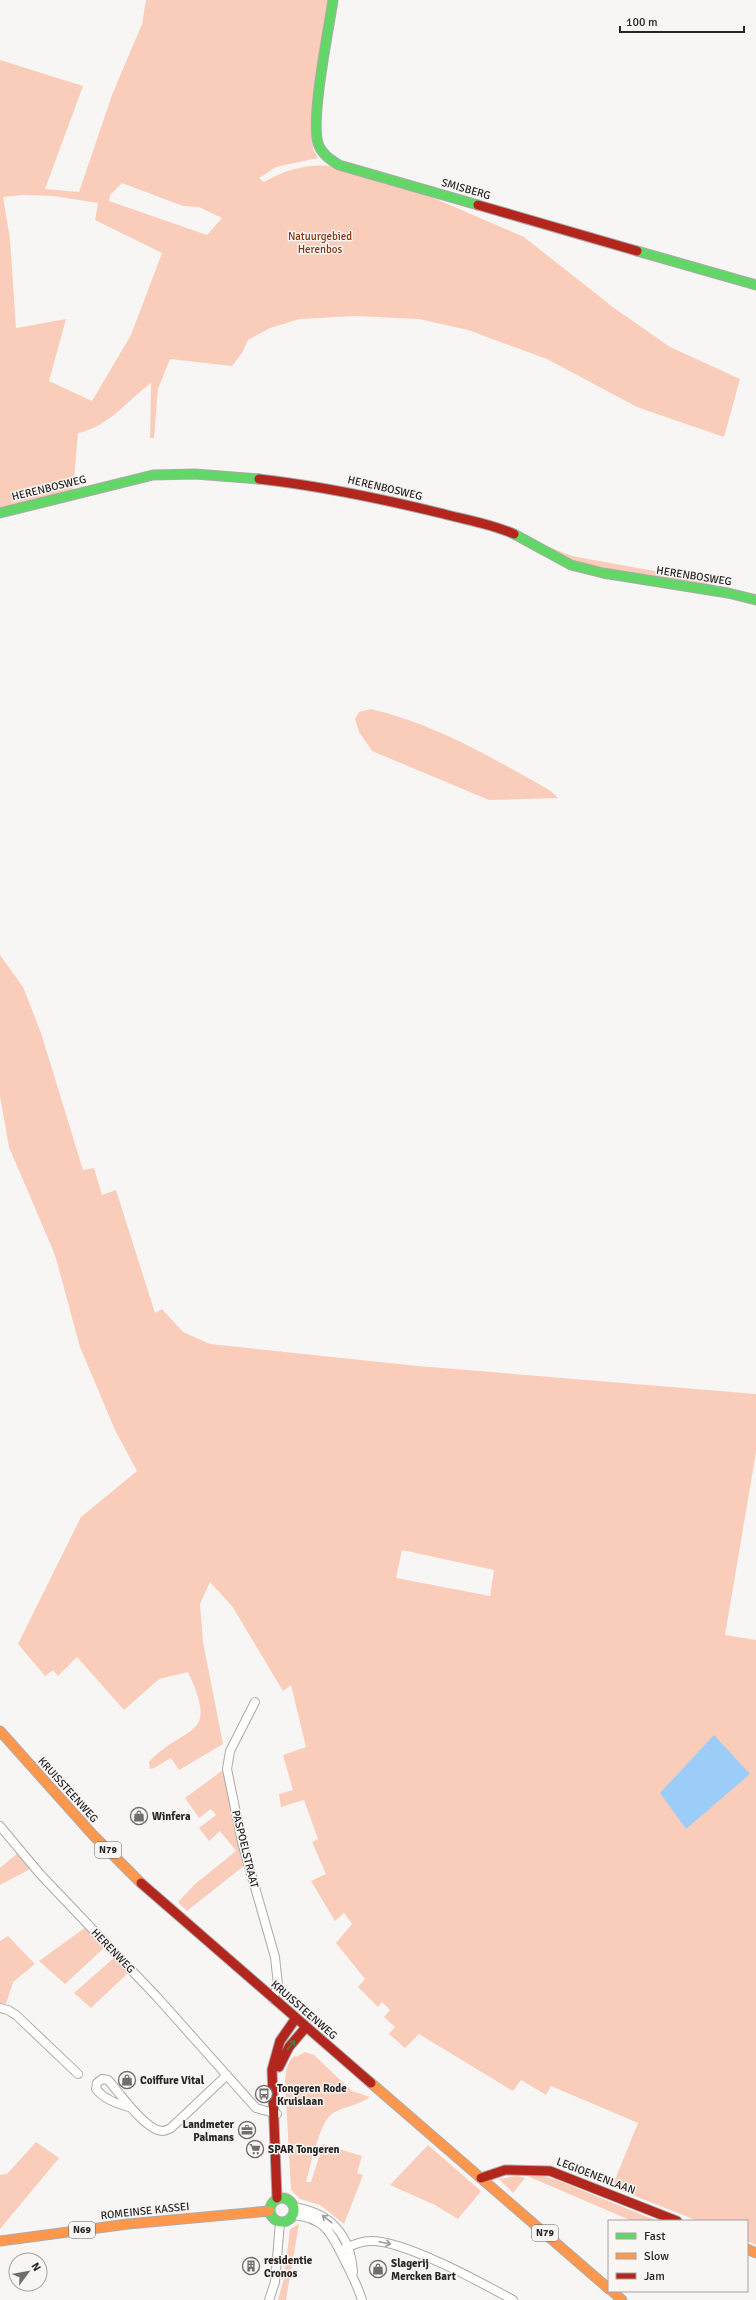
<svg xmlns="http://www.w3.org/2000/svg" width="756" height="2300" viewBox="0 0 756 2300" font-family="Signika,sans-serif">
<style>
.green{fill:#facdba;fill-rule:evenodd}
.water{fill:#9ccdf8}
.lines{fill:none;stroke-linecap:round;stroke-linejoin:round}
.street-casing{stroke:#abaaa9;stroke-width:10}
.fast-casing{stroke:#abaaa9;stroke-width:11}
.slow-casing{stroke:#abaaa9;stroke-width:11}
.jam-casing{stroke:#abaaa9;stroke-width:11}
.street{stroke:#fefefd;stroke-width:8}
.fast{stroke:#63d668;stroke-width:9}
.slow{stroke:#ff974d;stroke-width:9}
.jam{stroke:#b3261e;stroke-width:9}
.oneway{stroke:#447d46}
.oneway2{stroke:#9d9c9b}
.labels{text-anchor:middle;dominant-baseline:central;stroke-width:3;stroke-linejoin:round;paint-order:stroke}
.shield{fill:#f9f5f3;stroke:#656362;stroke-width:1}
.shield-label{font-size:10px;font-weight:bold;fill:#262424}
.street-label{font-size:11px;fill:#262424;stroke:#f9f5f3}
.park-label{font-size:11px;fill:#81340d;stroke:#f9f5f3}
.poi-label{font-size:11px;font-weight:bold;fill:#262424;stroke:#f9f5f3;text-anchor:start}
</style>
<rect width="100%" height="100%" fill="#f8f6f4"/>
<path class="green" d="M146,0H331L312,139L313,149L318,158L276,167L259,178L264,182C285,170 306,164 331,166L420,192L524,237L614,308L670,347L740,379L724,437L637,407L547,359L468,330L419,319L355,316L300,319L270,328L248,340L242,353L232,366L170,359L158,389L154,438H150L151,383C127,401 108,427 78,433L73,491L0,509V60L83,86L45,189L79,192L112,95L142,24ZM122,183L183,206L199,207L222,218L207,235L109,201L110,195ZM23,195L53,196L98,203L95,220L162,253L131,335L92,401L49,381L66,319L16,328L10,239L3,197Z
M539,543L572,556L687,577L714,585H696L569,561Z
M371,709C436,724 494,759 551,791L558,798L489,800L372,751L359,732L355,719L359,712Z
M0,955L23,987L41,1033L83,1170L94,1168L102,1195L116,1190L155,1313L162,1309L183,1332L210,1344L418,1366L756,1394V1452L725,1635L756,1640V2245L747,2241V2221H698L612,2187L638,2123L551,2086L546,2095L521,2080L513,2091L419,2034L405,2048L389,2034L395,2027L384,2017L390,2010L382,2002L378,2007L358,1987L365,1979L336,1943L352,1924L344,1913L335,1921L311,1881L326,1874L312,1842L318,1839L304,1800L281,1807L279,1794L293,1790L283,1755L306,1747L291,1685L283,1691L232,1606L210,1582L200,1604L203,1642L223,1744L179,1770L171,1758L154,1768L150,1769L149,1762C185,1723 220,1741 188,1672L159,1679L124,1710L77,1657L58,1676L53,1670L45,1676L18,1644L81,1517L137,1471L115,1430L80,1347L55,1255L9,1147L0,1096ZM402,1550L494,1570L490,1596L396,1578Z
M223,1770L245,1865L187,1911L178,1902L195,1884L236,1851L220,1831L209,1841L199,1828L216,1815L211,1809L199,1818L185,1798Z
M19,1852L32,1868L0,1885V1868Z
M86,1927L105,1947L65,1984L39,1961Z
M8,1936L35,1964L13,1982L6,2004L0,2003V1941Z
M115,1957L129,1972L91,2008L74,1993Z
M305,2052L314,2055L352,2091L370,2097C359,2105 345,2106 333,2113C319,2122 311,2166 306,2182H311L323,2144L362,2156L357,2173L363,2175L344,2224L320,2205L300,2199L291,2190L285,2081C286,2071 287,2063 294,2056L296,2057Z
M36,2142L59,2158L0,2229V2175L7,2174Z
M428,2145L481,2191L458,2219L435,2205L390,2185Z
M534,2174L557,2180L657,2221H632L525,2175Z
M516,2176L525,2178L513,2193L499,2179Z
M299,2224L286,2300H278L284,2278L290,2229Z"/>
<path class="water" d="M714,1735L750,1774L686,1829L660,1793Z"/>
<g class="lines">
<g class="street-casing">
<path id="street" d="M255,1702L230,1751L227,1769L242,1842L275,1957L278,1985L273,1999
M0,1826L40,1874L157,1997L256,2108L277,2114
M0,2008L8,2010L16,2015L78,2074
M129,2107C117,2104 104,2099 96,2089L97,2083L102,2079L108,2080C119,2092 145,2130 162,2131C165,2131 169,2129 171,2128L227,2075
M294,2207C330,2213 350,2233 353,2272
M293,2215C328,2218 332,2236 346,2263C352,2275 358,2287 362,2300
M341,2250C350,2246 360,2241 370,2241C404,2240 482,2283 513,2300
M269,2300L275,2282L280,2222"/>
</g>
<g class="fast-casing">
<path id="fast" d="M333,0C329,29 309,124 319,146C323,155 331,160 339,165L478,205
M637,251L756,285
M0,513L153,475L195,474L259,479
M514,534L571,565L603,573L728,593L756,600
M270 2210a12 12 0 1 1 24 0a12 12 0 1 1-24 0Z"/>
</g>
<g class="slow-casing">
<path id="slow" d="M0,1731L93,1835L141,1883
M371,2083L609,2289
M0,2241L128,2224L269,2211
M747,2249L756,2253
M612,2291L622,2300"/>
</g>
<g class="jam-casing">
<path id="jam" d="M478,205L637,251
M259,479C321,486 383,499 444,514C467,520 492,524 514,534
M141,1883L371,2083
M279,2067L289,2047L306,2027
M481,2178L505,2170L550,2171L677,2221
M277,2198L272,2070L280,2041L296,2018"/>
</g>
<use href="#street" class="street"/>
<use href="#fast" class="fast"/>
<use href="#slow" class="slow"/>
<use href="#jam" class="jam"/>
</g>
<defs><path id="oneway-shaft" d="M-6 0H5M1.5-3L5.5 0L1.5 3" fill="none" stroke-width="1.6" stroke-linecap="round" stroke-linejoin="round"/></defs>
<use class="oneway" href="#oneway-shaft" transform="translate(291 2045) rotate(-51)"/>
<g class="oneway2">
<use href="#oneway-shaft" transform="translate(327 2219) rotate(-142)"/>
<use href="#oneway-shaft" transform="translate(385 2243) rotate(12)"/>
</g>
<defs>
<g id="shop-ring" transform="scale(0.9)"><circle r="9.5" fill="#f9f5f3" stroke="#706e6d" stroke-width="1.5"/><path d="M-5-2.5h2.3a2.7 3.5 0 0 1 5.4 0H5L5.5 6h-11ZM-1.5-2.5h3a1.5 2.3 0 0 0-3 0Z" fill="#706e6d"/></g>
<g id="bus-ring" transform="scale(0.9)"><circle r="9.5" fill="#f9f5f3" stroke="#706e6d" stroke-width="1.5"/><path d="M-5-6H5V4H4V6H2V4H-2V6H-4V4H-5ZM-3.5-4V0h7V-4ZM-3.5 1.2v1.5H-2V1.2ZM2 1.2v1.5H3.5V1.2Z" fill="#706e6d"/></g>
<g id="office-ring" transform="scale(0.9)"><circle r="9.5" fill="#f9f5f3" stroke="#706e6d" stroke-width="1.5"/><path d="M-6-3h4V-5.5h4V-3h4V5H-6ZM-1-4.5V-3h2v-1.5ZM-6 0V1H6V0Z" fill="#706e6d"/></g>
<g id="supermarket-ring" transform="scale(0.9)"><circle r="9.5" fill="#f9f5f3" stroke="#706e6d" stroke-width="1.5"/><path d="M-6-5.5h2.5l.6 2H6L4.5 2H-2.5L-4.4-4H-6ZM-1.5 3.2a1.3 1.3 0 1 0 .1 0ZM3 3.2a1.3 1.3 0 1 0 .1 0Z" fill="#706e6d"/></g>
<g id="building-ring" transform="scale(0.9)"><circle r="9.5" fill="#f9f5f3" stroke="#706e6d" stroke-width="1.5"/><path d="M-4-6H4V6H1V3H-1V6H-4ZM-2.5-4.3h1.7v1.8h-1.7ZM.8-4.3h1.7v1.8H.8ZM-2.5-1h1.7V.8h-1.7ZM.8-1h1.7V.8H.8Z" fill="#706e6d"/></g>
</defs>
<g fill-rule="evenodd">
<use href="#shop-ring" x="139" y="1816"/>
<use href="#shop-ring" x="127" y="2080"/>
<use href="#bus-ring" x="264" y="2094"/>
<use href="#office-ring" x="247" y="2130"/>
<use href="#supermarket-ring" x="255" y="2149"/>
<use href="#building-ring" x="251" y="2266"/>
<use href="#shop-ring" x="378" y="2269"/>
</g>
<g class="labels">
<g class="shield">
<rect x="95" y="1842" width="26" height="16" rx="3"/>
<rect x="69" y="2222" width="26" height="16" rx="3"/>
<rect x="532" y="2225" width="26" height="16" rx="3"/>
</g>
<g class="shield-label">
<text x="108" y="1850">N79</text>
<text x="82" y="2230">N69</text>
<text x="545" y="2233">N79</text>
</g>
<g class="street-label">
<text transform="translate(466 189) rotate(16)">SMISBERG</text>
<text transform="translate(49 488) rotate(-14)">HERENBOSWEG</text>
<text transform="translate(385 488) rotate(13)">HERENBOSWEG</text>
<text transform="translate(694 576) rotate(9)">HERENBOSWEG</text>
<text transform="translate(68 1790) rotate(48)">KRUISSTEENWEG</text>
<text transform="translate(245 1849) rotate(76)">PASPOELSTRAAT</text>
<text transform="translate(113 1951) rotate(46)">HERENWEG</text>
<text transform="translate(304 2010) rotate(41)">KRUISSTEENWEG</text>
<text transform="translate(596 2176) rotate(21)">LEGIOENENLAAN</text>
<text transform="translate(145 2211) rotate(-6)">ROMEINSE KASSEI</text>
</g>
<g class="park-label">
<text x="320" y="236">Natuurgebied<tspan x="320" dy="13">Herenbos</tspan></text>
</g>
<g class="poi-label">
<text x="152" y="1816">Winfera</text>
<text x="140" y="2080">Coiffure Vital</text>
<text x="277" y="2088">Tongeren Rode<tspan x="277" dy="13">Kruislaan</tspan></text>
<text x="234" y="2124" text-anchor="end">Landmeter<tspan x="234" dy="13">Palmans</tspan></text>
<text x="268" y="2149">SPAR Tongeren</text>
<text x="264" y="2260">residentie<tspan x="264" dy="13">Cronos</tspan></text>
<text x="391" y="2263">Slagerij<tspan x="391" dy="13">Mercken Bart</tspan></text>
</g>
</g>
<rect x="608" y="2220" width="140" height="72" fill="#f9f5f3" stroke="#a5a1a0"/>
<rect x="616" y="2233" width="20" height="6" fill="#63d668" stroke="#a5a1a0"/>
<text x="644" y="2240" font-size="12" fill="#262424">Fast</text>
<rect x="616" y="2253" width="20" height="6" fill="#ff974d" stroke="#a5a1a0"/>
<text x="644" y="2260" font-size="12" fill="#262424">Slow</text>
<rect x="616" y="2273" width="20" height="6" fill="#b3261e" stroke="#a5a1a0"/>
<text x="644" y="2280" font-size="12" fill="#262424">Jam</text>
<g transform="translate(28 2272) rotate(58)"><circle r="19" fill="#f9f5f3" stroke="#a5a1a0"/>
<path d="M0-3L7 15L0 10L-7 15Z" fill="#706e6d"/>
<text y="-6" font-size="11" font-weight="bold" text-anchor="middle" fill="#262424">N</text>
</g>
<path d="M620 26v6h124v-6" fill="none" stroke="#262424" stroke-width="2"/>
<text x="626" y="26" font-size="12" fill="#262424" stroke="#f9f5f3" stroke-width="3" paint-order="stroke">100 m</text>
</svg>
